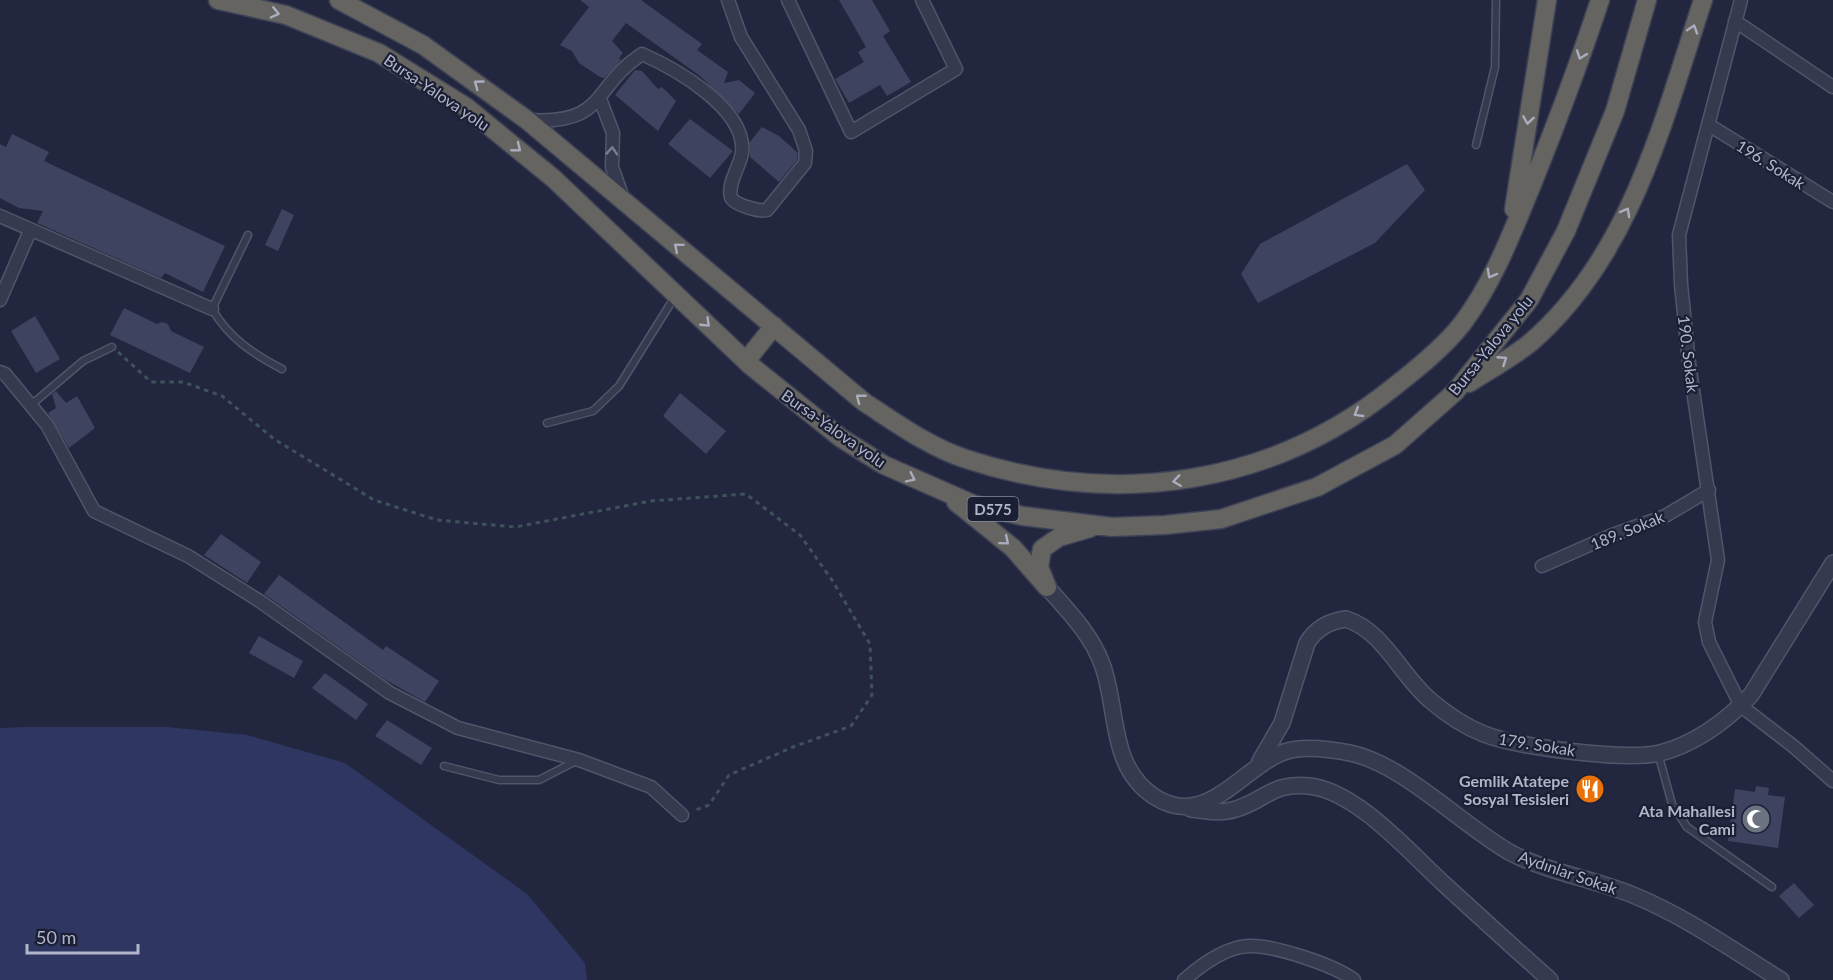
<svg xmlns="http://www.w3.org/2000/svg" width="1833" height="980" viewBox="0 0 1833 980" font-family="Lato,sans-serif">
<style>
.water{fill:#2f3661}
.building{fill:#3e4360}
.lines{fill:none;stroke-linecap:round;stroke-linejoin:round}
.service-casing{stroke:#51556a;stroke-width:9}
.minor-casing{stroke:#51556a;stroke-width:15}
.tertiary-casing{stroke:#51556a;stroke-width:18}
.trunk-casing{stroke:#3e4257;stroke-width:21}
.path{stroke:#3f515a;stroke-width:3;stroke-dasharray:4.5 4.5;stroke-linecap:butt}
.service{stroke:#363a4f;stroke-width:6}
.minor{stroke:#363a4f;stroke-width:12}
.tertiary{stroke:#363a4f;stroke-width:15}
.trunk{stroke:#656460;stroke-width:18}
.oneway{stroke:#aaadbf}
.oneway2{stroke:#7a7e93}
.labels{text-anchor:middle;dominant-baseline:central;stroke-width:4.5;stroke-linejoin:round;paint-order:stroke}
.shield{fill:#1b1f34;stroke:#85889d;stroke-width:1.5}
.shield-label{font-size:15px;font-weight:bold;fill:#b2b5ca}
.street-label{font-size:16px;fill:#b2b5ca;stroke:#1b1f34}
.poi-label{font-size:16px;font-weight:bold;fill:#b2b5ca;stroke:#1b1f34;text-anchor:end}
</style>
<rect width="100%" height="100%" fill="#22273f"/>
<path class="water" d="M25,727H167L247,735L345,763L527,894L585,963L587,980H0V728Z"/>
<path class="building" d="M580,0H641L702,44L697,50L728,72L724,83L739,80L755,93L739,114L700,76L626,23L612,41L623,53L619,58L621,60L604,78L600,77L579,63L572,51L560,45L589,7Z
M839,0H872L890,31L883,36L911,82L887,96L880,85L849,103L835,79L864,62L858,52L866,47Z
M635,70L642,71L658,89L662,87L676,101L658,131L615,95Z
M690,119L733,151L710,178L668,144Z
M762,127L779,136L798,153L797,160L779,182L750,157L749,143Z
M12,134L49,152L44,161L225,246L203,292L165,273L161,278L46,227L37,223L43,211L19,208L0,198V144L6,147Z
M1407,164L1425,190L1375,243L1258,303L1241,274L1260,244Z
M282,209L294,215L278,251L265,245Z
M124,308L157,324L162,322L168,324L171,331L204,347L190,373L110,335Z
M35,316L60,359L36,373L11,331Z
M56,391L66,403L77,396L95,428L69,448L48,413L56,408L52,394Z
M680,393L726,431L706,454L663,416Z
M221,534L261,562L247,583L204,555Z
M279,575L383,650L386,646L439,681L425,702L384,679L264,594Z
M259,636L303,661L294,678L249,653Z
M325,673L368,704L356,720L312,688Z
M387,720L432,748L421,765L375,736Z
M1756,786L1769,788L1768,795L1785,797L1778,848L1728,841L1735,789L1755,792Z
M1794,883L1814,905L1799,918L1779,896Z"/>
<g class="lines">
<g class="service-casing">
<path id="service" d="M1476,145L1495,67L1496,0
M248,235L212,309C230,339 252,353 282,369
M31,405L83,361L112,347
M547,423L593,411L619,386L674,298
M1658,753L1672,804L1687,827L1772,887
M444,766L499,780H539L576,761"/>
</g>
<g class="minor-casing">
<path id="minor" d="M788,0L851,132L956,69L922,0
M1741,0L1679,235L1681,284L1689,363L1718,560L1705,622L1709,642L1741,706L1793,746L1833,781
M1735,21L1833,87
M600,99L613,133L612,167L623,198
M528,120C608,125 591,87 642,54C676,69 747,109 742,153C740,166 727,184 731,197C733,205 761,212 767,210L805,163L806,151L799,130L741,37L728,0
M1709,125L1833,202
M0,216L212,309
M0,300L30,231
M0,372L5,374L47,425L94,511L188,556L258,600L390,693L458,728L579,760L651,787L682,815
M1542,566L1612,535L1665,516L1709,490
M1184,980C1201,965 1225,947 1249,946C1274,945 1334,965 1354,980"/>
</g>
<g class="tertiary-casing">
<path id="tertiary" d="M1047,587C1068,611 1091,634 1102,664C1119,709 1108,767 1155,797C1206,830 1241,768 1284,752C1304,745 1330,749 1350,753C1402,763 1463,826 1511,853C1548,872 1593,879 1633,895C1685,916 1733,950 1781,980
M1260,761L1282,723L1307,643C1316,628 1330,621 1346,619C1384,631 1401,676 1430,700C1446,714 1464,726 1484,734C1517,747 1625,761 1660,753C1695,744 1726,721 1751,695L1833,563
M1191,809C1207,811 1221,814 1236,809C1266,800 1272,782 1309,786C1357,791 1410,853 1444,884C1479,916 1514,948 1550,980"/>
</g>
<g class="trunk-casing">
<path id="trunk" d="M218,0L286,15L379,53L466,107L553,178L750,365L841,438L884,465L975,505L1023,516L1112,527L1165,525L1221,519L1317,487L1395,445L1455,392L1529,300L1566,231L1615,111L1647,0
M339,0L423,45L527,120L864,402C895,422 929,447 966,459C1115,508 1272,486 1395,386C1418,368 1444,347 1462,324C1494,282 1513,230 1533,182C1557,122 1580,61 1600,0
M1514,209L1547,0
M746,361L774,326
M1469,383C1489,370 1511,358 1530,343C1631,256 1663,121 1703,0
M956,502L1013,548L1047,587L1039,567L1042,549L1059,537L1090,528"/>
</g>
<path class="path" d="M118,352L151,382H183L222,396L274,439L374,500L437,520L515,527L651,501L746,494L800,535L832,580L870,644L872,695L851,726L793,747L729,775L709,805L693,811"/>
<use href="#service" class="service"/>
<use href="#minor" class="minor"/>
<use href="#tertiary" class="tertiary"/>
<use href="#trunk" class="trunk"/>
</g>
<defs><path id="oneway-chevron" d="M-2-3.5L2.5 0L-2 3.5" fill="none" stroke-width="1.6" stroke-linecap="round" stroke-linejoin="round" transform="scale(1.5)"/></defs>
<g class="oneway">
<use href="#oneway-chevron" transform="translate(275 13) rotate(13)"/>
<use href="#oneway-chevron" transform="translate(1693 29) rotate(-72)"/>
<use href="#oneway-chevron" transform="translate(1581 55) rotate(110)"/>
<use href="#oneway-chevron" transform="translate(478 84) rotate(-144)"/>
<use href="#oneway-chevron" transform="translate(1528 120) rotate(99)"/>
<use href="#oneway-chevron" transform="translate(517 148) rotate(39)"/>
<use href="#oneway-chevron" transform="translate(1626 212) rotate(-61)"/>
<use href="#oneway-chevron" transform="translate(678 247) rotate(-140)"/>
<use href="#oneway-chevron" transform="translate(1491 274) rotate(119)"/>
<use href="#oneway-chevron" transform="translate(706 323) rotate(44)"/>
<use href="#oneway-chevron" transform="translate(1503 360) rotate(-33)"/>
<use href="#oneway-chevron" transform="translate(860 398) rotate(-142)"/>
<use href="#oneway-chevron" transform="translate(1358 413) rotate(149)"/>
<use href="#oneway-chevron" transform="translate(911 478) rotate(26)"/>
<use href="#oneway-chevron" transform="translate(1177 481) rotate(172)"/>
<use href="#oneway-chevron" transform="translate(1005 541) rotate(40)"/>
</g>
<use class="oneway2" href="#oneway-chevron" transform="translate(612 151) rotate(-86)"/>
<defs>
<g id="restaurant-disc" transform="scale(1.5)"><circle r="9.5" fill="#e8710a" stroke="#1b1f34"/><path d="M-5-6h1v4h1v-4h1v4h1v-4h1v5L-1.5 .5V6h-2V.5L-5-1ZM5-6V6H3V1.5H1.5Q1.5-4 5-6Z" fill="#fff"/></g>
<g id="mosque-disc" transform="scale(1.5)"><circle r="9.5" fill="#6b7280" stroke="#1b1f34"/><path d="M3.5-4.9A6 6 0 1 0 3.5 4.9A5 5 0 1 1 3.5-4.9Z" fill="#fff"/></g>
</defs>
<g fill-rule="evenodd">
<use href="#restaurant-disc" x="1590" y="789"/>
<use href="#mosque-disc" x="1756" y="819"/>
</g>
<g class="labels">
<rect class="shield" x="967.5" y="497" width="51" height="24" rx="4.5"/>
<g class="shield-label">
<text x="993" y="509">D575</text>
</g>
<g class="street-label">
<text transform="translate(437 92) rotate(34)">Bursa-Yalova yolu</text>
<text transform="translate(1771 164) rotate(32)">196. Sokak</text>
<text transform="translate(1490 345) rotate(-51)">Bursa-Yalova yolu</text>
<text transform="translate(1689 354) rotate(83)">190. Sokak</text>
<text transform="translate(834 428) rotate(35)">Bursa-Yalova yolu</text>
<text transform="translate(1627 530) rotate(-22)">189. Sokak</text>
<text transform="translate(1537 744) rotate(9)">179. Sokak</text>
<text transform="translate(1568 872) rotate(19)">Aydınlar Sokak</text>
</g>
<g class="poi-label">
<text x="1569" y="780">Gemlik Atatepe<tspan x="1569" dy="18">Sosyal Tesisleri</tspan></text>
<text x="1735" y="810">Ata Mahallesi<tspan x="1735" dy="18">Cami</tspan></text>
</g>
</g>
<path d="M27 944v9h111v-9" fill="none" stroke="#b2b5ca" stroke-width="3"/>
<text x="36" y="944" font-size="18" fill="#b2b5ca" stroke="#1b1f34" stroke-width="4.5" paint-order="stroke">50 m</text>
</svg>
